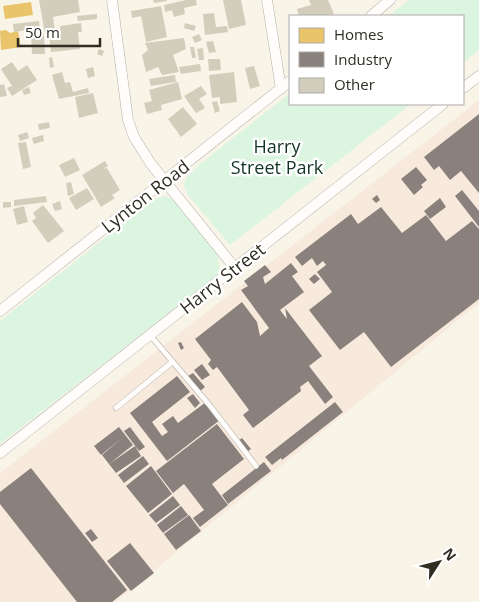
<svg xmlns="http://www.w3.org/2000/svg" width="479" height="602" viewBox="0 0 479 602" font-family="'Open Sans',sans-serif">
<style>
.industrial{fill:#f8e9dd}
.green{fill:#dcf5e1}
.homes{fill:#e9c46a}
.industry{fill:#8a817c}
.building{fill:#d3cebb}
.lines{fill:none;stroke-linecap:round;stroke-linejoin:round}
.service-casing{stroke:#b2afa5;stroke-width:6}
.minor-casing{stroke:#b2afa5;stroke-width:11}
.service{stroke:#fefdfc;stroke-width:5}
.minor{stroke:#fefdfc;stroke-width:10}
.labels{text-anchor:middle;dominant-baseline:central;stroke-width:5;stroke-linejoin:round;paint-order:stroke}
.park-label{font-size:18px;fill:#133425;stroke:#fff}
.street-label{font-size:18px;fill:#302d23;stroke:#fff}
</style>
<rect width="100%" height="100%" fill="#f8f4e8"/>
<path class="industrial" d="M479,100V303L116,602H0V473Z"/>
<path class="green" d="M409,0H479V50L463,63V16H388Z
M290,93V104H411L230,245L188,195L184,186L186,178L199,165Z
M165,196L173,200L217,254L220,269L216,276L0,444V321L154,199Z"/>
<path class="homes" d="M31,2L33,15L5,19L3,6Z
M6,30L10,33L18,31L21,47L1,50L0,31Z"/>
<path class="industry" d="M479,114V193L461,171L450,180L439,166L434,170L424,157Z
M416,167L427,180L421,185L423,187L414,195L401,179Z
M462,190L479,211V227L455,196Z
M377,195L380,200L376,203L372,199Z
M440,198L446,207L430,219L424,211Z
M381,207L402,233L426,215L446,241L472,221L479,229V299L391,367L364,332L340,350L309,310L332,292L317,272L326,265L323,261L317,266L312,258L302,266L295,257L351,214L358,224Z
M291,263L298,272L292,276L304,292L280,310L287,319L285,308L322,356L309,366L333,397L325,404L308,381L300,387L301,391L253,428L243,415L249,410L217,367L213,370L208,364L211,360L195,339L242,302L257,322L260,336L269,328L241,290L248,286L244,281L265,265L271,272L263,277L265,284Z
M315,274L320,279L314,284L309,279Z
M181,342L184,348L181,350L178,343Z
M202,364L210,375L202,380L194,370Z
M193,373L205,387L200,391L188,376Z
M177,376L190,392L152,422L162,436L168,432L162,424L173,416L178,423L206,402L220,420L167,461L130,413Z
M193,394L200,403L195,408L187,398Z
M335,402L343,412L282,460L281,458L272,465L265,457Z
M217,424L244,459L212,484L228,505L200,527L193,518L204,510L184,484L173,493L156,471Z
M119,427L133,445L109,464L102,455L123,437L101,455L94,446Z
M130,427L145,447L139,451L124,431Z
M242,438L251,449L247,452L238,441Z
M135,446L141,456L116,473L109,464Z
M143,456L149,464L124,483L118,475Z
M264,462L271,471L228,504L222,495Z
M151,466L172,494L148,513L126,486Z
M31,468L127,590L112,602H77L0,504V492Z
M173,496L180,505L156,523L149,515Z
M181,506L188,515L163,533L157,525Z
M189,515L201,531L176,550L164,534Z
M91,529L98,538L92,542L85,533Z
M130,543L154,573L131,591L107,561Z"/>
<path class="building" d="M39,0H78L80,12L53,17L55,32L45,34Z
M153,0H167V1L154,3Z
M186,0H196L197,5L184,8L185,14L174,17L172,10L165,12L164,5Z
M223,0H241L246,25L229,29Z
M309,0H328L334,14L323,16H299L297,9L311,5Z
M161,6L167,37L146,42L141,16L132,18L131,11Z
M214,13L216,27L227,26L228,32L205,35L203,14Z
M97,14V19L78,21L77,16Z
M39,21L40,28L14,32L13,24Z
M81,23L82,32H78L80,49L51,52L49,35L61,34L60,26Z
M185,23L196,26L194,31L184,28Z
M44,34L45,54H32L31,35Z
M199,34L202,40L195,43L192,37Z
M184,38L186,49L173,55L179,72L162,75L158,67L146,72L142,55L148,50L145,43Z
M213,41L216,52L209,53L206,42Z
M190,47H194L196,58H192Z
M203,48L204,60H199L197,49Z
M99,49L104,51L102,56L97,54Z
M52,57L54,67L50,68L49,58Z
M208,59H220L221,70L209,71Z
M12,62L18,71L27,65L37,80L12,96L7,88L12,86L1,69Z
M200,64L201,71L181,74L179,67Z
M254,66L260,86L250,89L245,68Z
M93,67L95,76L88,78L86,69Z
M62,72L65,83L70,82L73,92L88,88L89,93L59,99L52,75Z
M234,72L237,102L220,104V97L212,98L209,75Z
M175,75L176,82L151,86L149,79Z
M178,82L182,99L161,105L162,110L147,114L144,103L152,101L149,90Z
M4,84L7,96L0,97V85Z
M201,86L207,94L199,99L205,108L196,113L184,96Z
M29,87L31,93L24,95L22,90Z
M93,93L98,113L79,118L75,97Z
M217,101L220,111L215,113L212,102Z
M183,107L197,124L181,137L168,119Z
M49,122L50,128L39,130L38,124Z
M27,132L29,138L20,141L18,135Z
M43,135L44,141L34,144L32,138Z
M26,142L31,167L23,169L18,143Z
M74,158L80,170L65,177L59,165Z
M105,161L108,166L103,169L107,168L120,190L112,195L115,198L101,207L82,175Z
M71,182L74,194L68,196L66,183Z
M87,188L94,199L76,210L69,198Z
M46,196L47,202L14,206V200Z
M60,201L62,209L55,211L52,204Z
M3,202H11V207L3,208Z
M43,205L64,231L48,243L32,221L36,218L33,213Z
M24,206L28,222L17,225L13,209Z"/>
<g class="lines">
<g class="service-casing">
<path id="service" d="M150,335L211,407L256,466
M116,408L171,363"/>
</g>
<g class="minor-casing">
<path id="minor" d="M112,0L128,120L134,137L151,164L235,268
M267,0L281,89
M371,16L390,0
M463,88L479,76
M0,311L290,81
M0,453L443,104"/>
</g>
<use href="#service" class="service"/>
<use href="#minor" class="minor"/>
</g>
<g class="labels">
<g class="park-label">
<text x="277" y="146">Harry<tspan x="277" dy="21">Street Park</tspan></text>
</g>
<g class="street-label">
<text transform="translate(145 196) rotate(-38)">Lynton Road</text>
<text transform="translate(222 278) rotate(-38)">Harry Street</text>
</g>
</g>
<rect x="289" y="15" width="175" height="90" fill="#ffffff" stroke="#acaba7"/>
<rect x="299" y="28" width="25" height="15" fill="#e9c46a" stroke="#acaba7"/>
<text x="334" y="40" font-size="15" fill="#302d23">Homes</text>
<rect x="299" y="52" width="25" height="15" fill="#8a817c" stroke="#acaba7"/>
<text x="334" y="65" font-size="15" fill="#302d23">Industry</text>
<rect x="299" y="78" width="25" height="15" fill="#d3cebb" stroke="#acaba7"/>
<text x="334" y="90" font-size="15" fill="#302d23">Other</text>
<g transform="translate(439 562) rotate(54)" stroke="#ffffff" stroke-width="4" paint-order="stroke">
<path d="M0-4L9 19L0 12L-9 19Z" fill="#302d23"/>
<text y="-8" font-size="14" font-weight="bold" text-anchor="middle" fill="#302d23">N</text>
</g>
<path d="M18 38v8h82v-8" fill="none" stroke="#302d23" stroke-width="2.5"/>
<text x="25" y="38" font-size="15" fill="#302d23" stroke="#ffffff" stroke-width="4" paint-order="stroke">50 m</text>
</svg>
